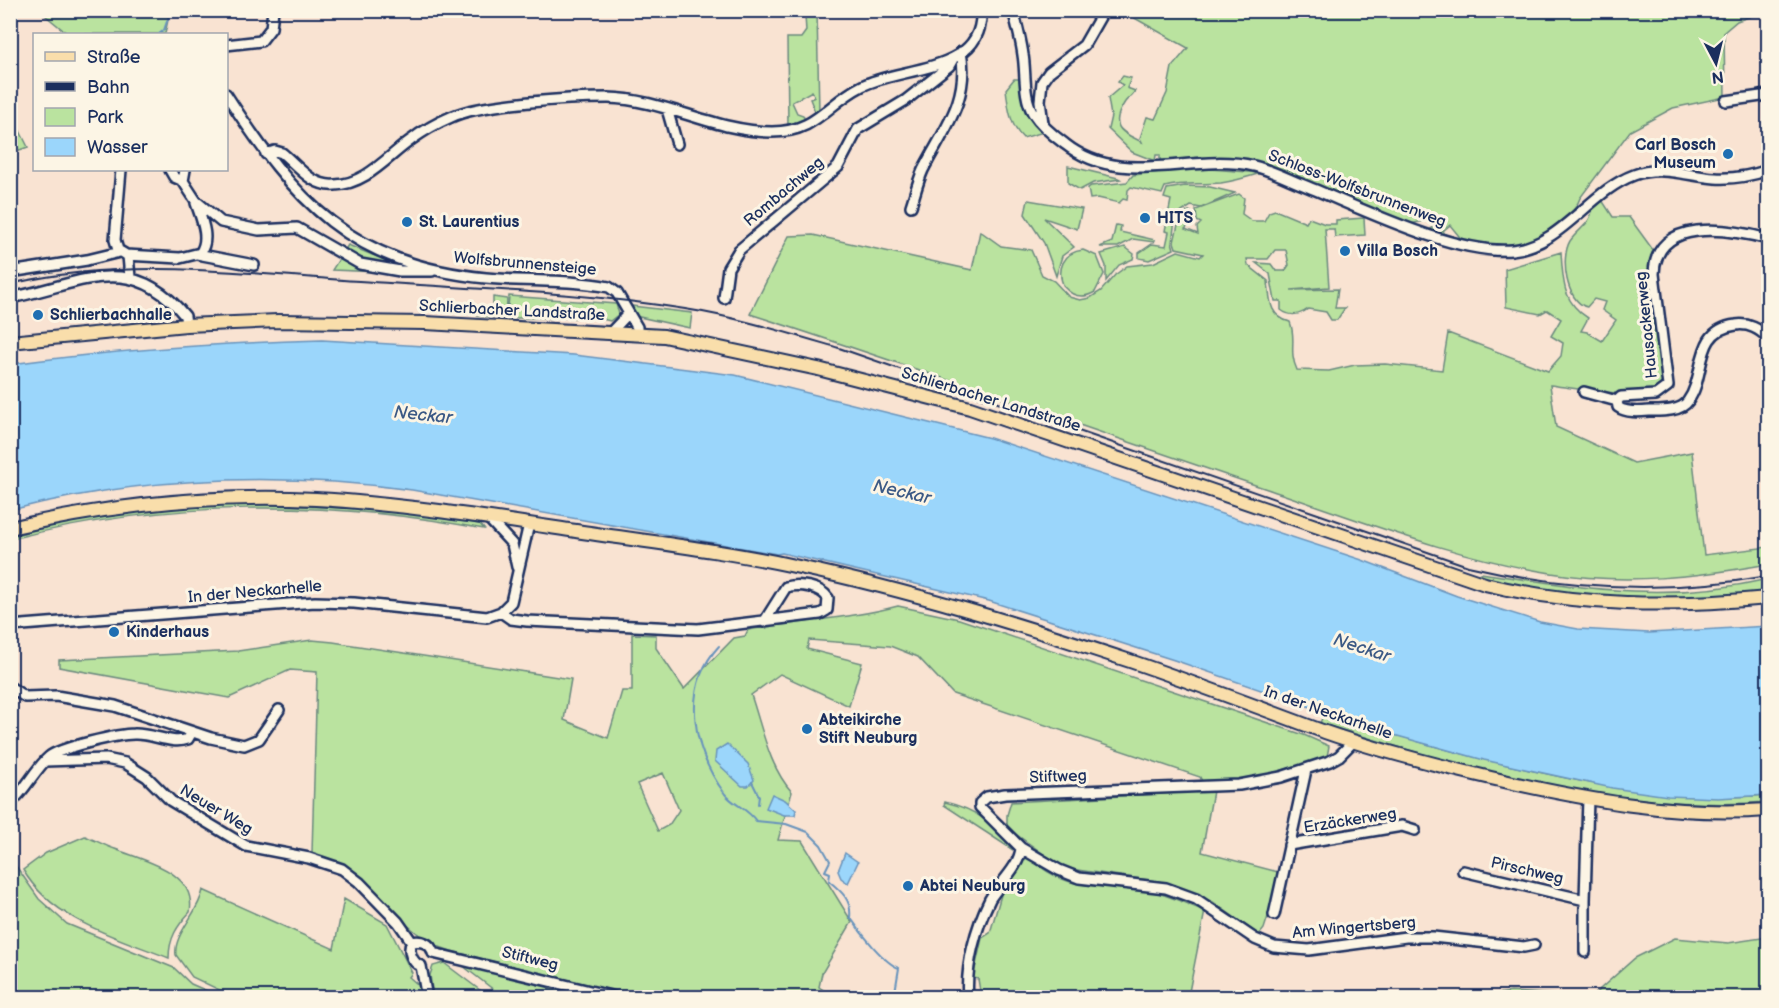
<svg xmlns="http://www.w3.org/2000/svg" width="1779" height="1008" viewBox="0 0 1779 1008" font-family="'Balsamiq Sans',sans-serif">
<style>
.green{fill:#bae39f;stroke:#6a897e;stroke-width:1.5;fill-rule:evenodd}
.water{fill:#9bd6fb;stroke:#6893bc;stroke-width:1.5}
.lines{fill:none;stroke-linecap:round;stroke-linejoin:round}
.stream{stroke:#6893bc;stroke-width:2}
.minor-casing{stroke:#1b2f5e;stroke-width:14}
.major-casing{stroke:#1b2f5e;stroke-width:16}
.minor{stroke:#fcf5e5;stroke-width:9}
.major{stroke:#f9deab;stroke-width:12}
.rail{stroke:#1b2f5e;stroke-width:2}
.poi-dot{fill:#1f6fb2;stroke:#fcf5e5;stroke-width:2}
.labels{text-anchor:middle;dominant-baseline:central;stroke-width:6;stroke-linejoin:round;paint-order:stroke}
.poi-label{font-size:16px;font-weight:bold;fill:#1b2f5e;stroke:#fcf5e5;text-anchor:start}
.street-label{font-size:16px;fill:#1b2f5e;stroke:#fcf5e5}
.water-label{font-size:18px;font-style:italic;fill:#3b5985;stroke:#fcf5e5}
</style>
<rect width="100%" height="100%" fill="#f9e3d2"/>
<filter id="ink" filterUnits="userSpaceOnUse"><feTurbulence type="fractalNoise" baseFrequency=".0167" numOctaves="2"/><feDisplacementMap in="SourceGraphic" scale="12" xChannelSelector="R" yChannelSelector="G"/><feConvolveMatrix kernelMatrix="1 2 1 2 8 2 1 2 1" color-interpolation-filters="sRGB"/></filter>
<g filter="url(#ink)">
<path class="green" d="M40,11H170L165,34H68Z
M796,11H817L819,112L816,114L810,99L815,97L812,91L792,102L797,113L803,115L805,121L788,126L787,38H801L806,31L805,16H796Z
M1122,11H1766L1737,21L1724,32L1725,97L1673,108L1630,131L1580,198C1571,222 1535,244 1510,246C1494,247 1478,244 1463,241L1450,225L1443,231L1447,236L1429,230L1434,227L1431,219L1411,224L1260,163L1200,157L1160,161V155H1156L1155,161L1132,152L1108,129L1111,116L1108,98L1123,85L1118,82L1123,76L1131,78L1127,88L1135,91C1132,96 1128,98 1125,102C1109,126 1120,132 1142,142L1140,138L1147,117L1155,119L1167,93L1172,67L1188,48Z
M1014,79H1020L1027,115L1044,132L1023,138C1010,126 1008,106 1006,89Z
M17,125L28,147L11,153V128Z
M1068,166L1118,178L1120,179L1093,183L1080,190L1068,183Z
M1198,168L1261,173C1248,177 1235,181 1221,183C1201,185 1184,182 1165,187L1162,194L1131,187L1128,190L1127,200L1123,199L1119,203L1098,198L1090,199L1088,188L1091,186L1127,182L1133,175Z
M1185,186L1210,187L1235,193L1201,208L1191,206L1180,213L1175,220L1172,242L1174,249L1149,260L1139,258V253L1152,244L1166,246L1169,232L1165,231L1171,200L1164,198L1167,189Z
M1239,194L1244,198L1242,214L1252,221H1264L1269,212L1275,210L1306,223L1309,218L1325,224H1336V220L1364,218L1365,235L1335,237L1334,229H1325L1329,287L1291,290L1338,289L1335,308H1345L1337,320H1331L1326,312L1308,309C1300,315 1290,317 1281,310V301H1275L1270,274L1256,263L1271,264L1276,271H1285L1289,265L1286,250H1275L1268,259H1247L1248,265L1268,281C1270,301 1269,316 1290,322C1297,340 1288,350 1297,370L1329,371L1355,365L1385,364L1442,370L1448,333L1548,371L1561,356L1563,343L1551,336L1561,319L1547,310L1540,314L1506,307L1505,269L1561,252C1563,282 1563,303 1588,318L1581,331L1587,332L1602,341L1616,320L1602,310L1605,302L1594,299L1587,307C1566,302 1560,258 1570,241C1580,227 1590,226 1593,207L1602,200L1613,217H1629L1653,250L1648,284L1662,376L1661,387C1634,400 1580,389 1550,385L1556,427L1634,463L1692,452L1704,555L1768,547V564C1696,577 1625,585 1551,573C1455,558 1362,521 1270,490C1097,432 924,370 750,314L789,236L813,235L972,270L980,231L1001,246L1031,250L1042,275L1054,281L1069,297L1080,300L1090,298L1101,291L1115,275L1127,266L1153,263L1178,251L1200,257L1203,254L1176,248L1174,242L1180,216L1189,211L1192,213V223L1185,229L1198,234L1197,227L1201,223L1197,221L1196,210Z
M1028,200L1082,209L1077,229L1044,218L1074,247L1062,256L1056,276L1044,243L1025,214Z
M1116,225L1121,226L1120,232L1155,240L1154,242L1133,239L1118,247H1100L1112,242Z
M348,245L392,263L431,274L332,270Z
M1125,247L1134,254L1133,259L1119,265L1106,281V266L1101,254Z
M1083,250L1097,256L1104,274L1095,292C1083,299 1073,297 1064,287C1056,270 1063,252 1083,250Z
M509,296L616,304L619,314L610,321L598,318H507Z
M493,297L507,299L506,318L477,316L485,314L486,307H493Z
M632,306L692,313L690,328L635,316Z
M248,504L377,509L480,524L484,529C328,499 165,500 11,539V536C88,516 168,506 248,504Z
M1481,573C1583,588 1665,603 1768,579V591C1755,597 1737,596 1723,597C1640,604 1556,597 1476,575Z
M898,606L959,619L1304,735L1329,746L1327,757L1252,779L1203,783L1200,777L953,694L918,657L890,646L809,640L807,649L862,663L849,706L780,674L751,695C762,727 769,767 792,792L778,840L802,841L852,922L822,973L819,987L834,997H639L451,951L434,945L417,933L395,915L358,875L340,864L312,853L317,672L290,670L229,698L59,667V660L238,651L312,640L333,642L571,679L564,720L608,738L622,691H632V634L656,635V648L684,689L734,638L745,636L748,630C798,621 849,619 898,606ZM663,773L679,810L669,825L658,831L637,784Z
M1325,711C1396,737 1469,757 1543,773C1618,790 1691,802 1768,795V802C1617,813 1463,768 1320,723Z
M1213,791L1202,852L1282,873L1264,929L1259,935L1213,902L1163,882L1070,869L1055,862L1007,828V815L1011,802Z
M945,802C979,810 992,823 1013,850L944,805Z
M85,836C95,840 105,846 115,849C144,861 197,871 190,912C177,926 169,938 169,958C116,937 53,921 23,870L46,853Z
M1026,855C1066,892 1089,884 1139,889C1162,892 1184,903 1205,911L1188,997H981L978,979L973,978L982,938L990,933L1003,888Z
M11,859L39,899L67,924L174,968L191,984L221,997H11Z
M203,890L334,949L344,899L387,924L412,973L409,977L424,990L426,997H234L192,977L176,955C173,934 199,913 203,890Z
M1768,937V997H1476L1511,992L1591,997L1635,958L1675,938L1728,943Z
M454,959L601,997H503Z
M444,963L489,997H433L430,975L433,966Z"/>
<path class="water" d="M322,340L574,355L735,375L990,438L1362,560L1457,596L1540,622L1578,629L1649,633L1768,626V795L1718,798L1668,796L1612,788L1484,760L1383,732L1174,660L989,601L782,553L777,554L412,490C276,472 144,476 11,510V364C114,350 218,343 322,340Z
M727,744L748,764L754,780L748,786H742L715,761L716,751Z
M772,794L785,800L796,810L795,815H784L766,808Z
M845,853L858,862L848,883L841,878L838,871Z"/>
<g class="lines">
<path class="stream" d="M159,34L164,30L171,10
M820,564L823,562
M719,646C680,688 693,751 725,794C734,805 748,809 756,821L786,824L808,832L821,845L830,861L825,871L830,873L829,881C841,891 852,900 850,917C860,932 885,964 899,968L894,998
M752,782L759,796L758,804"/>
<g class="minor-casing">
<path id="minor" d="M1013,10C1017,25 1021,40 1023,55C1026,72 1023,97 1033,113C1040,124 1054,136 1065,144C1122,189 1190,152 1254,166C1270,170 1286,178 1301,184C1357,206 1453,255 1512,250C1561,246 1590,191 1634,175C1661,165 1688,176 1715,178C1734,179 1751,176 1768,170
M226,45L261,41L271,28L273,10
M226,94C296,203 350,264 486,278C527,282 569,279 609,287L617,293L637,327V333
M1726,101L1768,95
M667,109L677,144
M1043,123L1040,101L1042,82L1049,72L1084,45L1104,10
M266,154L275,151L282,153C298,166 312,187 335,185C366,184 387,157 411,140C423,131 437,123 451,117C482,103 571,98 608,98C664,99 716,132 772,132C817,132 826,104 862,86C900,66 985,74 981,10
M121,170L115,240L118,250L128,256L130,277
M170,170L174,177L183,181
M185,170L183,181L196,201L221,222L259,230L297,228L360,264L400,271H432
M911,206C915,194 918,181 923,170C944,129 970,100 961,52
M1768,239C1730,229 1655,216 1654,274L1668,386L1656,395L1621,397L1617,401L1618,407C1626,413 1639,412 1649,411C1660,411 1681,412 1688,401C1707,375 1693,330 1736,325C1748,323 1760,329 1768,338
M197,254L254,265
M126,255L180,258L200,253C211,239 201,218 196,203
M10,272L87,260L120,252
M10,298C79,285 130,249 185,316L186,325
M724,298L728,268L739,250L838,167L858,129L906,100L949,66L953,59
M611,332L628,314
M1584,392L1617,401
M487,517L512,544L517,567
M501,612L511,619L527,621L698,629L820,614L827,610L828,598C821,587 799,583 786,587L764,622
M10,626L315,602L354,603L487,617L501,612L511,602L529,524
M10,687L25,697L56,696L115,706L211,738L244,745L259,739L279,710
M1354,741L1339,756L1330,761L1281,777L1239,785L1005,794L987,797L980,803V807L1021,848L1059,870L1079,878L1166,888L1196,899L1255,939L1274,947L1309,950L1406,937H1433L1524,947L1534,945
M45,761L106,759L125,763L147,777L171,801L246,846L309,858L342,869L359,882L398,922L412,942
M10,803C26,790 34,770 49,757C59,748 119,734 134,734C152,733 171,745 188,739L192,732
M1289,845L1402,826L1415,830
M1463,871L1585,900L1588,798
M1274,915L1306,770
M412,942C407,950 412,963 421,966L427,998
M412,942C421,940 431,943 433,953
M1585,952V900
M433,953L619,998
M968,998C965,966 976,927 990,899C999,884 1020,866 1021,848"/>
</g>
<g class="major-casing">
<path id="major" d="M10,342L186,325L278,321L425,323L664,336L818,369L970,408L1485,584C1579,607 1673,607 1768,598
M10,528C110,505 213,494 316,499C403,504 490,518 576,531C650,542 726,551 799,567C911,591 1021,625 1130,661C1195,683 1260,708 1325,732C1379,751 1436,765 1491,778C1581,799 1675,817 1768,810"/>
</g>
<use href="#minor" class="minor"/>
<use href="#major" class="major"/>
<path class="rail" d="M10,284C125,257 243,273 359,281C468,289 577,291 685,309C737,317 788,333 839,348L1468,566C1569,590 1666,594 1768,576"/>
</g>
</g>
<g class="poi-dot">
<circle cx="1728" cy="154" r="6"/>
<circle cx="1145" cy="218" r="6"/>
<circle cx="407" cy="222" r="6"/>
<circle cx="1345" cy="251" r="6"/>
<circle cx="38" cy="315" r="6"/>
<circle cx="114" cy="632" r="6"/>
<circle cx="807" cy="729" r="6"/>
<circle cx="908" cy="886" r="6"/>
</g>
<g class="labels">
<g class="poi-label">
<text x="1716" y="145" text-anchor="end">Carl Bosch<tspan x="1716" dy="18">Museum</tspan></text>
<text x="1157" y="218">HITS</text>
<text x="419" y="222">St. Laurentius</text>
<text x="1357" y="251">Villa Bosch</text>
<text x="50" y="315">Schlierbachhalle</text>
<text x="126" y="632">Kinderhaus</text>
<text x="819" y="720">Abteikirche<tspan x="819" dy="18">Stift Neuburg</tspan></text>
<text x="920" y="886">Abtei Neuburg</text>
</g>
<g class="street-label">
<text transform="translate(1357 189) rotate(21)">Schloss-Wolfsbrunnenweg</text>
<text transform="translate(784 192) rotate(-40)">Rombachweg</text>
<text transform="translate(525 264) rotate(5)">Wolfsbrunnensteige</text>
<text transform="translate(512 311) rotate(3)">Schlierbacher Landstraße</text>
<text transform="translate(1647 325) rotate(-96)">Hausackerweg</text>
<text transform="translate(991 400) rotate(17)">Schlierbacher Landstraße</text>
<text transform="translate(255 592) rotate(-5)">In der Neckarhelle</text>
<text transform="translate(1328 713) rotate(19)">In der Neckarhelle</text>
<text transform="translate(1058 777) rotate(-2)">Stiftweg</text>
<text transform="translate(216 810) rotate(31)">Neuer Weg</text>
<text transform="translate(1350 821) rotate(-9)">Erzäckerweg</text>
<text transform="translate(1527 871) rotate(13)">Pirschweg</text>
<text transform="translate(1354 928) rotate(-5)">Am Wingertsberg</text>
<text transform="translate(530 959) rotate(14)">Stiftweg</text>
</g>
<g class="water-label">
<text transform="translate(423 415) rotate(6)">Neckar</text>
<text transform="translate(902 492) rotate(13)">Neckar</text>
<text transform="translate(1362 648) rotate(18)">Neckar</text>
</g>
</g>
<rect width="1779" height="1008" fill="none" stroke="#fcf5e5" stroke-width="36"/>
<rect x="18" y="18" width="1743" height="972" fill="none" stroke="#1b2f5e" stroke-width="2" filter="url(#ink)"/>
<rect x="33" y="33" width="195" height="138" fill="#fcf5e5" stroke="#a2a6af" stroke-width="1.5"/>
<rect x="45" y="52" width="30" height="9" fill="#f9deab" stroke="#a2a6af" stroke-width="1.5"/>
<text x="87" y="63" font-size="18" fill="#1b2f5e">Straße</text>
<rect x="45" y="82" width="30" height="9" fill="#1b2f5e" stroke="#a2a6af" stroke-width="1.5"/>
<text x="87" y="93" font-size="18" fill="#1b2f5e">Bahn</text>
<rect x="45" y="108" width="30" height="18" fill="#bae39f" stroke="#a2a6af" stroke-width="1.5"/>
<text x="87" y="123" font-size="18" fill="#1b2f5e">Park</text>
<rect x="45" y="138" width="30" height="18" fill="#9bd6fb" stroke="#a2a6af" stroke-width="1.5"/>
<text x="87" y="153" font-size="18" fill="#1b2f5e">Wasser</text>
<g transform="translate(1716 63) rotate(173)" stroke="#fcf5e5" stroke-width="4.5" paint-order="stroke">
<path d="M0-4.5L10 22L0 15L-10 22Z" fill="#1b2f5e"/>
<text y="-9" font-size="16" font-weight="bold" text-anchor="middle" fill="#1b2f5e">N</text>
</g>
</svg>
